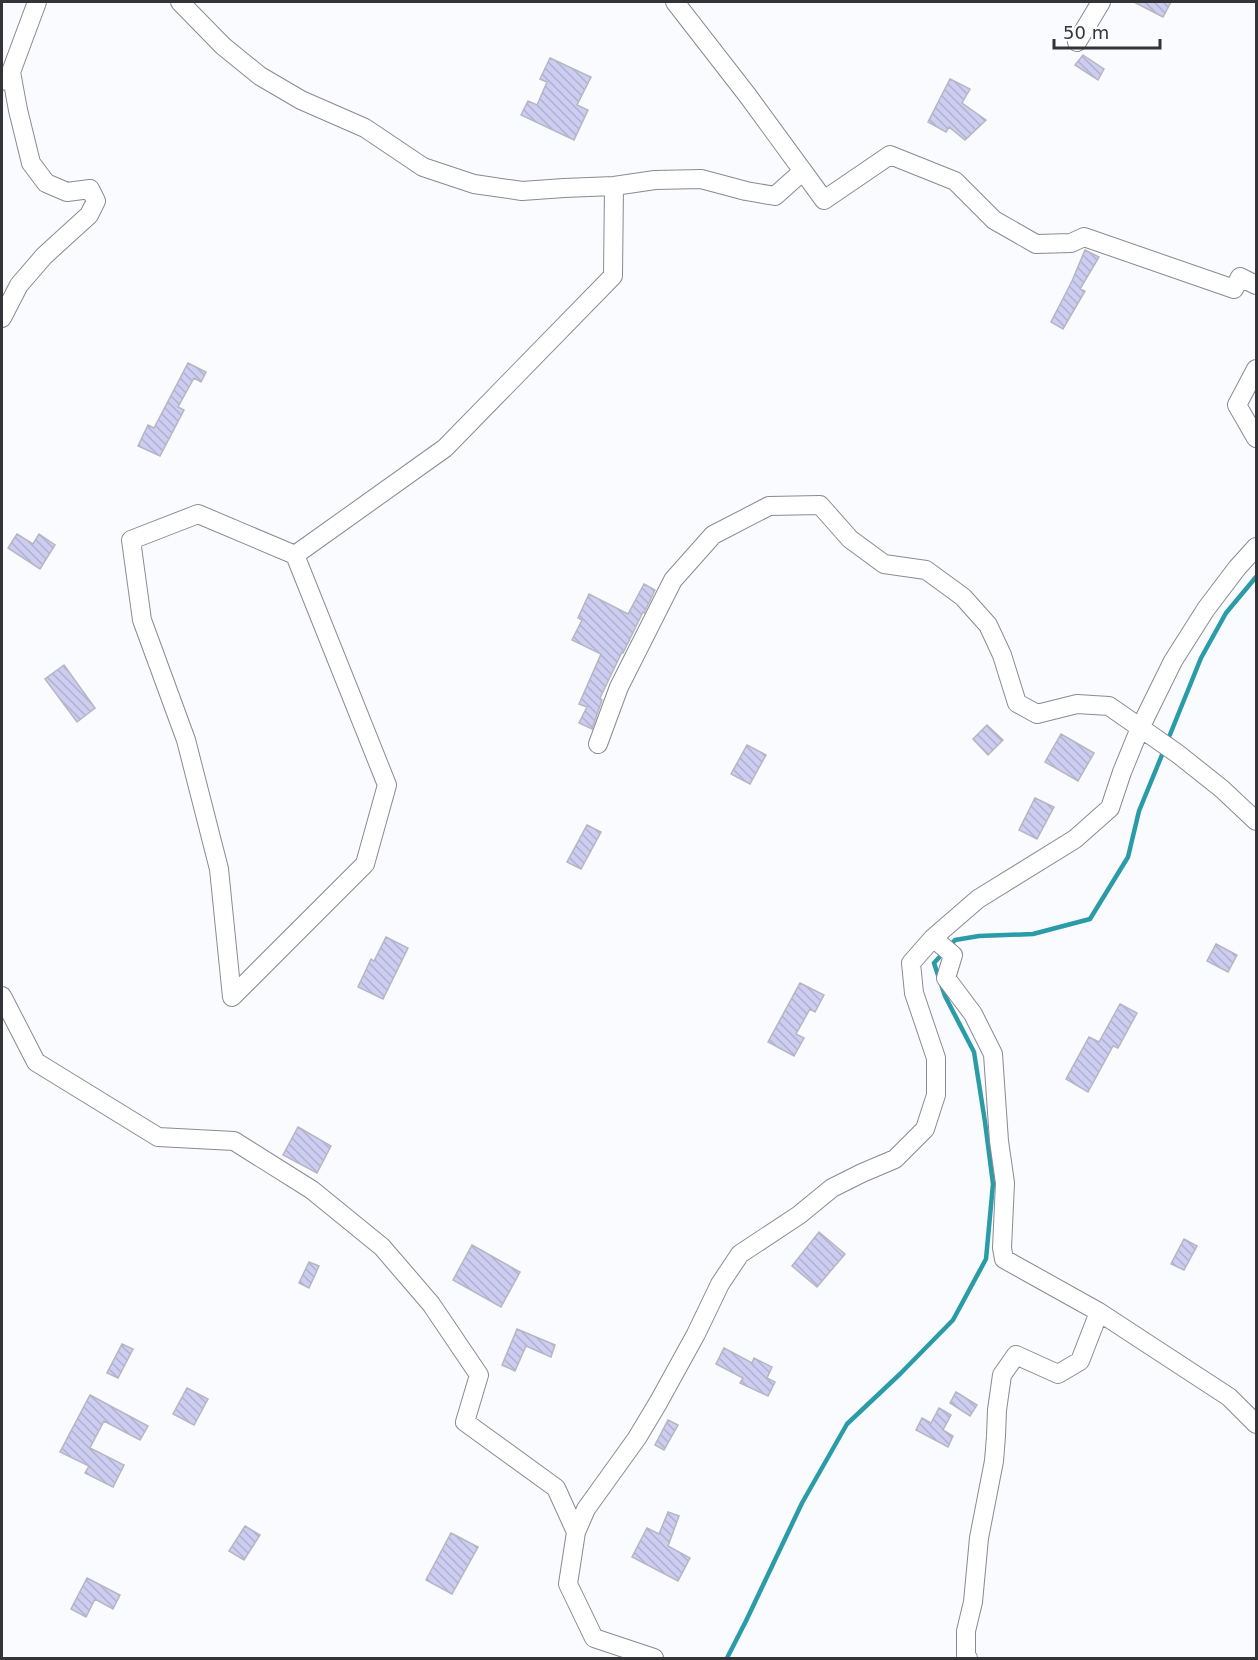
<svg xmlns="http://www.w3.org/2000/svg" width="1258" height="1660" viewBox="0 0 1258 1660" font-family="'DejaVu Sans',sans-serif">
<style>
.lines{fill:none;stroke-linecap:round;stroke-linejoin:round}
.stream{stroke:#2a9ca8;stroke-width:4.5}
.building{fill:url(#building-back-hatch);stroke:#b6b6c0;stroke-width:1.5}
.minor-casing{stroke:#898a93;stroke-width:20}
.minor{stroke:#fff;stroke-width:18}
</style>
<defs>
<pattern id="building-back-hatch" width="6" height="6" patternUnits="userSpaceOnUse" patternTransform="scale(1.5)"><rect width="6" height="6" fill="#cccdf1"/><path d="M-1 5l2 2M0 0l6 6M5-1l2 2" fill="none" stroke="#b0b1cf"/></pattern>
</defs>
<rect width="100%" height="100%" fill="#fafbff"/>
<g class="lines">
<path class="stream" d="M1167,742L1201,658L1226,613L1256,577
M950,946L955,940L979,936L1033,934L1090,919L1128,857L1139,811L1164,750
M727,1658L746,1621L802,1503L847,1424L900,1374L953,1320L986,1259L993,1184L985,1122L974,1052L945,996L934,963L944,952"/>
</g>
<path class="building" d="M1134,2H1171L1163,17Z
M1083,55L1104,69L1098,80L1075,65Z
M550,58L591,77L577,105L588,110L574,140L521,115L528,101L537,105L547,82L540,79Z
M950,79L970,89L962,103L986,120L965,140L949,127L946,132L928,122Z
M1085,250L1099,257L1080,289L1085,291L1063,329L1051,322L1072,281Z
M188,363L206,372L201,382L194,378L178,407L184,410L160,456L138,446L148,425L154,428Z
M17,534L33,544L39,534L55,545L40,569L8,548Z
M644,584L655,590L644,613L643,612L623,653L622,652L600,698L602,700L592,729L579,723L587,707L579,704L601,654L572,640L582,620L578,618L589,594L628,614Z
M64,665L95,708L77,722L45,679Z
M987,725L1003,740L988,755L973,739Z
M1061,734L1094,753L1078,781L1045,762Z
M747,745L766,755L750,784L731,774Z
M1035,798L1054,807L1037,839L1019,830Z
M587,825L601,832L581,869L567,862Z
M386,937L408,948L383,999L358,987L371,959L374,961Z
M1216,944L1237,955L1228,972L1207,961Z
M800,983L824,995L815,1012L810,1009L796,1034L804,1038L794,1056L768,1042Z
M1120,1004L1137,1013L1118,1048L1113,1046L1088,1092L1066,1079L1089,1037L1099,1042Z
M298,1127L331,1146L317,1173L283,1155Z
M819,1232L845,1254L817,1287L792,1266Z
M1184,1239L1197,1246L1184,1270L1171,1264Z
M472,1245L520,1272L501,1307L453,1280Z
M309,1262L319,1266L309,1288L299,1283Z
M517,1329L555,1345L551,1357L526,1346L515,1371L502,1365Z
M122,1344L133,1349L118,1378L107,1373Z
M724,1348L752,1363L754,1358L772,1367L767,1378L775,1382L768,1396L740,1383L743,1378L716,1364Z
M187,1388L208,1399L194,1425L173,1414Z
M956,1392L977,1405L970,1416L950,1403Z
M90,1395L148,1426L140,1440L104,1421L90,1448L124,1465L113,1487L85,1473L89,1466L60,1452Z
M939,1408L951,1415L943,1430L953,1436L948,1447L916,1430L922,1418L931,1423Z
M668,1420L678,1425L664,1450L655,1445Z
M668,1512L679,1516L668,1546L690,1558L678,1581L632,1557L647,1528L659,1534Z
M245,1526L260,1535L244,1560L229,1551Z
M451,1533L478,1547L452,1594L426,1580Z
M87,1578L120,1595L113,1609L95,1599L86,1617L71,1609Z"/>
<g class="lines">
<g class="minor-casing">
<path id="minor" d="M180,2L223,46L260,76L301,100L365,128L423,167L474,184L522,191L564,188L614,186L655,180L701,179L746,191L775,196L803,171
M675,2L748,96L824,200L890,155L955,181L994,220L1036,244L1071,243L1084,237L1234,289L1240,277L1256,285
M1077,42L1101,2
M6,81L11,72L37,2
M2,318L19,285L44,256L89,215L96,201L90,189L67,192L46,183L31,163L18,110L11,72
M1256,369L1237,405L1256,438
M295,555L198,514L131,540L142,620L186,740L219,869L232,997L365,864L387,785L295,555L445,448L613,276L614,186
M598,744L619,687L673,580L713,535L769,506L820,505L850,539L884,564L926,570L963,597L988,625L1002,655L1017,703L1037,714L1077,704L1109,706L1178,754L1222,789L1256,821
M933,938L953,955L946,978L973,1014L993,1054L999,1141L1005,1183L1002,1248L1004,1259L1099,1312L1154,1348L1229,1397L1256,1424
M2,996L36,1062L158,1137L234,1141L312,1190L382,1247L431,1304L479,1375L465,1422L556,1488L576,1532L568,1584L594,1638L654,1658
M576,1532L586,1509L637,1438L658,1403L696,1334L720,1284L740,1254L799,1215L832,1188L862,1173L895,1159L925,1129L936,1095V1058L914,993L911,963L933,938L978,899L1075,839L1110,808L1122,772L1140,728L1173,661L1206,609L1237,568L1256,547
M968,1658L966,1656V1631L973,1602L979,1538L994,1461L996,1436L997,1410L1002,1375L1016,1355L1058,1374L1080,1361L1099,1312"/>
</g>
<use href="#minor" class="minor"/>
</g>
<rect width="1258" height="1660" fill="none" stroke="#333437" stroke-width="6"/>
<path d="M1054 39v9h106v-9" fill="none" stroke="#333437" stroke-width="3"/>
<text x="1063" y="39" font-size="18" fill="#333437" stroke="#fafbff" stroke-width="4.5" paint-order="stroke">50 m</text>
</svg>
